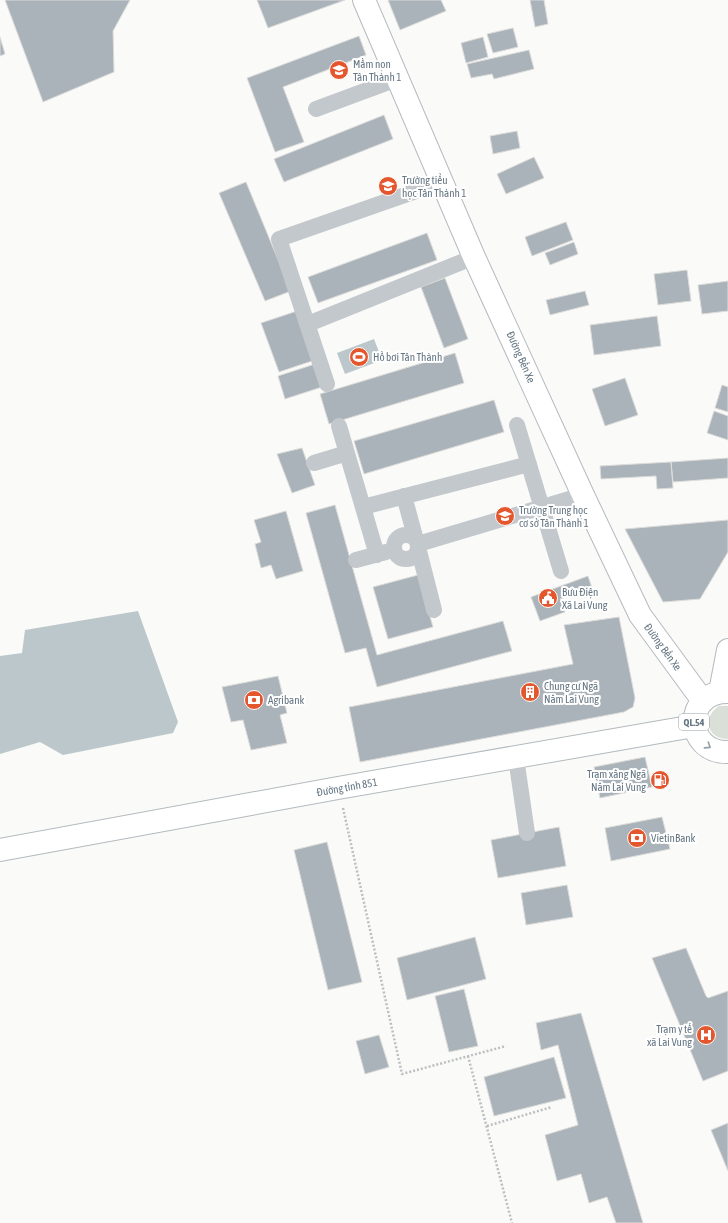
<svg xmlns="http://www.w3.org/2000/svg" width="728" height="1223" viewBox="0 0 728 1223" font-family="'Asap Condensed',sans-serif">
<style>
.green{fill:#dadfd7}
.water{fill:#bbc7cb}
.building{fill:#aab3b9;stroke:#dcdcda}
.lines{fill:none;stroke-linecap:round;stroke-linejoin:round}
.secondary-casing{stroke:#b3babf;stroke-width:24}
.highway-casing{stroke:#b4b9bd;stroke-width:24}
.path{stroke:#bbbfc2;stroke-width:2.5;stroke-dasharray:2 2;stroke-linecap:butt}
.street{stroke:#c3c8cc;stroke-width:16}
.secondary{stroke:#fff;stroke-width:22}
.highway{stroke:#fff;stroke-width:22}
.oneway{stroke:#939fa8}
.labels{text-anchor:middle;dominant-baseline:central;stroke-width:4;stroke-linejoin:round;paint-order:stroke}
.shield{fill:#fff;stroke:#939fa8;stroke-width:1}
.shield-label{font-size:10px;font-weight:bold;fill:#657683}
.poi-label{font-size:11px;fill:#657683;stroke:#fff;text-anchor:start}
.street-label{font-size:11px;fill:#657683;stroke:#fff}
</style>
<rect width="100%" height="100%" fill="#fafaf8"/>
<path class="green" d="M719,706H728V739C717,739 711,734 708,724C709,716 712,711 719,706Z"/>
<path class="water" d="M374,339L382,360L345,374L337,353Z
M138,611L178,722L173,733L63,755L40,742L0,754V656L22,653L25,630Z"/>
<path class="building" d="M5,0H130L113,31L114,72L43,102Z
M257,0H345L268,28Z
M388,0H441L446,11L400,30Z
M530,0H544L548,24L535,27Z
M513,28L518,47L493,53L487,34Z
M359,36L366,55L283,87L304,142L275,152L247,78Z
M0,37L5,54L0,56Z
M483,37L488,57L466,63L461,43Z
M529,50L534,69L494,79L492,74L471,78L467,64Z
M384,115L393,139L284,182L274,159Z
M517,131L520,148L493,154L490,136Z
M534,157L544,178L506,194L497,174Z
M246,182L291,291L265,301L219,193Z
M566,222L573,240L532,256L525,237Z
M427,233L437,260L318,303L308,277Z
M574,242L578,254L550,265L545,253Z
M687,270L691,301L658,305L654,274Z
M445,278L468,339L444,348L421,287Z
M728,281V311L702,314L698,285Z
M585,291L589,305L550,315L546,300Z
M297,311L315,360L279,372L261,323Z
M657,316L661,346L594,355L590,325Z
M455,353L464,383L329,424L320,394Z
M315,364L322,387L285,399L278,376Z
M625,378L638,415L605,426L592,389Z
M722,385L728,387V412L715,408Z
M494,400L504,432L364,474L354,441Z
M714,411L728,416V440L707,433Z
M302,448L315,485L292,493L277,454Z
M728,458V478L673,482L671,462Z
M671,462L673,488L657,489L656,476L601,479L600,466Z
M335,505L377,655L503,621L512,651L377,687L366,648L345,653L306,513Z
M286,511L303,571L276,579L271,565L261,568L255,544L261,542L254,520Z
M728,520V552L700,599L663,602L625,529Z
M418,575L433,627L388,639L373,587Z
M588,576L592,588L560,599L565,612L540,621L531,597Z
M619,617L635,698L633,707L624,712L360,762L349,707L573,664L564,625Z
M278,676L287,713L280,715L287,743L251,750L243,720L231,722L222,687Z
M645,757L652,787L600,798L594,767Z
M662,817L670,849L611,861L605,828Z
M559,827L566,866L498,878L491,840Z
M327,842L362,982L328,990L294,850Z
M567,885L573,917L526,925L521,893Z
M475,937L486,979L407,1000L397,958Z
M686,948L706,996L708,998L728,991V1071L703,1081L652,958Z
M464,989L478,1046L449,1052L435,996Z
M581,1013L643,1223H616L607,1197L589,1203L581,1174L557,1181L545,1135L578,1125L558,1045L541,1050L536,1023Z
M379,1035L389,1067L365,1074L356,1041Z
M554,1057L566,1098L494,1116L484,1077Z
M728,1123V1171L711,1130Z"/>
<g class="lines">
<g class="secondary-casing">
<path id="secondary" d="M364,0L474,257L583,495L640,615L703,701
M0,850L338,788L694,726"/>
</g>
<g class="highway-casing">
<path id="highway" d="M720,692L728,650
M728,692C683,691 684,753 728,752"/>
</g>
<path class="path" d="M343,808L402,1074L506,1046
M468,1056L512,1223
M487,1126L552,1107"/>
<path class="street" d="M316,109L397,79
M308,324L474,257
M327,384L279,239L442,182
M517,425L561,571
M339,426L377,555
M314,463L347,453
M404,496L416,540
M363,507L529,464
M394 547a12 12 0 1 1 24 0a12 12 0 1 1-24 0Z
M418,544L583,495
M418,547L434,610
M356,560L386,552
M516,758L527,833"/>
<use href="#secondary" class="secondary"/>
<use href="#highway" class="highway"/>
</g>
<defs><path id="oneway-chevron" d="M-2-3.5L2.5 0L-2 3.5" fill="none" stroke-width="1.6" stroke-linecap="round" stroke-linejoin="round"/></defs>
<use class="oneway" href="#oneway-chevron" transform="translate(708 746) rotate(33)"/>
<defs>
<g id="school-disc" transform="scale(1)"><circle r="9.5" fill="#e4572e" stroke="#fff"/><path d="M0-5L7-2L0 1L-7-2ZM-4 1L0 2.5L4 1V4Q0 6-4 4Z" fill="#fff"/></g>
<g id="stadium-disc" transform="scale(1)"><circle r="9.5" fill="#e4572e" stroke="#fff"/><path d="M0-5a6.5 5 0 1 0 0 10a6.5 5 0 1 0 0-10ZM-3.5-1.8h7v3.6h-7Z" fill="#fff"/></g>
<g id="civic-disc" transform="scale(1)"><circle r="9.5" fill="#e4572e" stroke="#fff"/><path d="M-.6-6.5H3V-4.5H.6V-3L4-1V1h2V6H-6V1h2V-1L-.6-3ZM-1.2 2.5V6h2.4V2.5Z" fill="#fff"/></g>
<g id="building-disc" transform="scale(1)"><circle r="9.5" fill="#e4572e" stroke="#fff"/><path d="M-4-6H4V6H1V3H-1V6H-4ZM-2.5-4.3h1.7v1.8h-1.7ZM.8-4.3h1.7v1.8H.8ZM-2.5-1h1.7V.8h-1.7ZM.8-1h1.7V.8H.8Z" fill="#fff"/></g>
<g id="bank-disc" transform="scale(1)"><circle r="9.5" fill="#e4572e" stroke="#fff"/><path d="M-6-4H6V4H-6ZM0-2.3a2.3 2.3 0 1 0 0 4.6a2.3 2.3 0 1 0 0-4.6Z" fill="#fff"/></g>
<g id="fuel-disc" transform="scale(1)"><circle r="9.5" fill="#e4572e" stroke="#fff"/><path d="M-5.5-6h7V0h2V4h1.3V-2.5L3-4.5l.8-.8L6-3V5H2.5V1h-1V6h-7ZM-4.2-4.7v3.2H.2V-4.7Z" fill="#fff"/></g>
<g id="hospital-disc" transform="scale(1)"><circle r="9.5" fill="#e4572e" stroke="#fff"/><path d="M-5-5h3v3.5h4V-5h3V5h-3V1.5h-4V5h-3Z" fill="#fff"/></g>
</defs>
<g fill-rule="evenodd">
<use href="#school-disc" x="339" y="70"/>
<use href="#school-disc" x="388" y="186"/>
<use href="#stadium-disc" x="359" y="357"/>
<use href="#school-disc" x="505" y="516"/>
<use href="#civic-disc" x="548" y="598"/>
<use href="#building-disc" x="530" y="692"/>
<use href="#bank-disc" x="254" y="700"/>
<use href="#fuel-disc" x="660" y="780"/>
<use href="#bank-disc" x="637" y="838"/>
<use href="#hospital-disc" x="706" y="1035"/>
</g>
<g class="labels">
<rect class="shield" x="679" y="714" width="30" height="16" rx="3"/>
<g class="shield-label">
<text x="694" y="722">QL.54</text>
</g>
<g class="poi-label">
<text x="353" y="64">Mầm non<tspan x="353" dy="13">Tân Thành 1</tspan></text>
<text x="402" y="180">Trường tiểu<tspan x="402" dy="13">học Tân Thành 1</tspan></text>
<text x="373" y="357">Hồ bơi Tân Thành</text>
<text x="519" y="510">Trường Trung học<tspan x="519" dy="13">cơ sở Tân Thành 1</tspan></text>
<text x="562" y="592">Bưu Điện<tspan x="562" dy="13">Xã Lai Vung</tspan></text>
<text x="544" y="686">Chung cư Ngã<tspan x="544" dy="13">Năm Lai Vung</tspan></text>
<text x="268" y="700">Agribank</text>
<text x="646" y="774" text-anchor="end">Trạm xăng Ngã<tspan x="646" dy="13">Năm Lai Vung</tspan></text>
<text x="651" y="838">VietinBank</text>
<text x="692" y="1029" text-anchor="end">Trạm y tế<tspan x="692" dy="13">xã Lai Vung</tspan></text>
</g>
<g class="street-label">
<text transform="translate(521 357) rotate(66)">Đường Bến Xe</text>
<text transform="translate(663 647) rotate(54)">Đường Bến Xe</text>
<text transform="translate(347 787) rotate(-10)">Đường tỉnh 851</text>
</g>
</g>
</svg>
